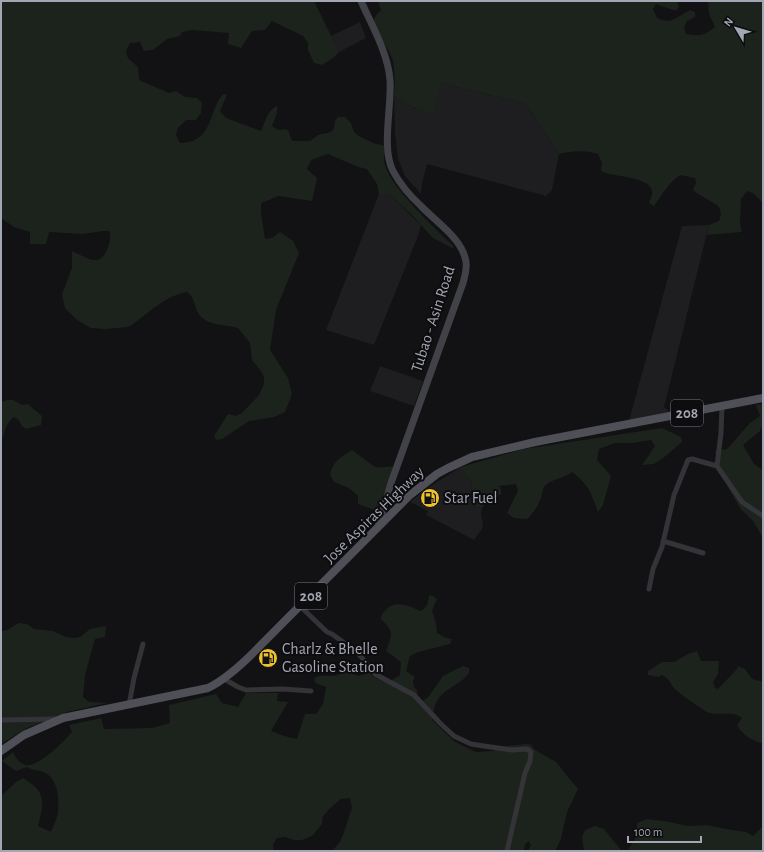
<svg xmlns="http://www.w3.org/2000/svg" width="764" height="852" viewBox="0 0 764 852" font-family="'Alegreya Sans',sans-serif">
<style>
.built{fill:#1e1d20}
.green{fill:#1c231d}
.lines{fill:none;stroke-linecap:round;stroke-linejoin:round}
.street{stroke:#333338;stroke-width:5}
.secondary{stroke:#414248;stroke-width:7}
.primary{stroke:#4f5057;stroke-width:8}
.labels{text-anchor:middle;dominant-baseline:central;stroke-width:4;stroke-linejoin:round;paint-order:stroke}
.shield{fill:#0d0c0e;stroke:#767882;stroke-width:1}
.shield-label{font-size:15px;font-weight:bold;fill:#a3a6b3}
.street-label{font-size:16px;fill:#a3a6b3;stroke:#0d0c0e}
.poi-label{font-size:16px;fill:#a3a6b3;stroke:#0d0c0e;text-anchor:start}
</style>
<rect width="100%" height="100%" fill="#121113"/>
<path class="built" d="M360,22L366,38L339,52L331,36Z
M441,83L526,104L559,154L552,190L546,196L427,164L422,184L421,194L405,176L398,159L395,133L394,96L416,109Z
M379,194H389L421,225L418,236L374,345L326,330Z
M709,225L664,407L671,413L629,421L682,226Z
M380,366L423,381L414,406L370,391Z
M461,467L463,471L472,482L470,505L482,508L481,515L483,525L482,529L474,540L426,515L428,511L410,502L426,489Z
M266,650L278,660L271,668L257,659Z"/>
<path class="green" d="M1,1H314L339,52L333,58L322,65L314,63L308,50V43L303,36L272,21L265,30L252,31L241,48L228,44L229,33L192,30L182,32L180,36L167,39L153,50L144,51L140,42L130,43C122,56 128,58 138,67L139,80L169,93L176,91L185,97L197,98L202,103L201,113L196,120H186L178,128L176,135L180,143C214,142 207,113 223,94L227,95L220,111L226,118L261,131C265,123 267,110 277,106V113L272,126L278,130L284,129L288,130L292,141H310L318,135L331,132L334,128L335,121L338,117H345L351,123L354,132L359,136L373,143L385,146C385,152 383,159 385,165C391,188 436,229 454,247L452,248L433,238L413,216L389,194H379L377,184L367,169L358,167L328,154L311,160L307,169L317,178L312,201L279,196L261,203V213L265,239L272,238L280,232L293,241L299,253L276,310L270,350L288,378L292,394L285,412L274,417L249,421L222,439L216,440L214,436L228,414L236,416L242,413L259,395L264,384V377L261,371L252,360L250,343L238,328C225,324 205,327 197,311C194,304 194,297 187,292C167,295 148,313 132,325L127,327L105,329L91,328L77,320L65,308L62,294L72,268V251C87,257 100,270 108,247C110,241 111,237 109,231H103L83,234L49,232L46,244H30V232L14,227L1,218Z
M378,1H677L679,6L676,11L656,4L653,9L657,18C672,25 676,17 690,10L695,12V17L687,21L684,27L686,34C700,36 704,36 715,27L709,14L708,1H763V203L753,193L747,191L741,199L740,223L742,232L707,235L709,225L719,221L721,214L719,207C711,200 701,197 693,190L696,183L695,178L680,175C668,183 662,195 654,206L649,203C650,200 653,195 652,191C650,176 610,177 601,171L602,163L598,154C584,150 573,151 559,154L526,104L441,83L434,113C419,112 407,104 394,96C395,85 395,72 393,61C390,49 374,31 374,20C375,16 379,12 381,10Z
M7,400H13L22,405L28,404L42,416L41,425L26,429L22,426L18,419L13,417L7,425L1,441V402Z
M763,404V424L760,431L743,445L754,464L763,470V538L753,521L740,508L720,473L715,451L727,449L750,423L760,416L756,405Z
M662,428L681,437L682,442L662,459L654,464L642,465L655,446L651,440L633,443H615L599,449L597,460L611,476L603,505L598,512C591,493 589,485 572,472C565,478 549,480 545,486C542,489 542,495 541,498C538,507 533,513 527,519L514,518L507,513L518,491L516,484L499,486L501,490V494L486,502L482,508L470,505L472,482L463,471L461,467L524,449Z
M352,450L375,467C382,468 387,466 394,467L377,511L358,504V496L349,488L334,482L330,474C334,460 341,457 352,450Z
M429,595L433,596L437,599L432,611L436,623L437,633L446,638L452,639L450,644L418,652L410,656L406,671L415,677L413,681L414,687L417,690L418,703L420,704L429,696L443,676L463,666L469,668V673C462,684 447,687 439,698C434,704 434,712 432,720L455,742L476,752L494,751L497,746H508L527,744L531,745L535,750L556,762L578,789L567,812L561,839L555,851H528L531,845L529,841L525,844L524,851H332L340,842L344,832L352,808L350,798L341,799L329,809L322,818V824L312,836L302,840H294L285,837L277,838L273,845L274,851H1V796L16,782L23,778C47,792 44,802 38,826L51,832C53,825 58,818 58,811C59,800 58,780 47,774C41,770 34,771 27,767L16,771L2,761L13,752C16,758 19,763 26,765C39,767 64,741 72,732L69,725L101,718L104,729L152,728L170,723L169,705L216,694L222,703L238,707L246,693H278L277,701L288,702L271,731L284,736L297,739L305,714H316L323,704L326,687L315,683L314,678C324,673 335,680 344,671L359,676L370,672L372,676L387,683L400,675L401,662L386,651C392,634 395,633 381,619C381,615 382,614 385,611C395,599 409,606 420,611C427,608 428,603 429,595Z
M19,623L27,624L34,629L53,631L66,637L75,638L80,637L90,629L106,626L105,637L95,639L85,675L83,697L89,702L107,703L67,712L27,728L1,744V631L7,630Z
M697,651L701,661H719L718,674L713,682L715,688L718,689L736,670L738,666L745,669L752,679L763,682V741L761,743C753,741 741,734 737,725L742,718C731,709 719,717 707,712C704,711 676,691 674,688C669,682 670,679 662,675L659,677L648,675V671L662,662H674L688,654Z
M647,819L670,822L687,826L707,825L726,829L746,832L753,836L763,826V851H584L582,837L585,830L595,826L604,829L621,850H628L636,837L637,823Z"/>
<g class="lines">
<path class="street" d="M717,466L721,433L722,406
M663,541L703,553
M649,589L653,569L662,547L674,495L688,460L692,459L717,466L742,502L763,516
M300,606L327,632L332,634L358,653L375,674L414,695L440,723L454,736L471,744L484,746L512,750L527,749L531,752L530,761L525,773L507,851
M224,679L238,687L246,690L283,689L311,691
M129,705L134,678L143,644
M1,720L58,719"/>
<path class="secondary" d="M361,1C372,26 388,53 390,80C392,106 381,148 393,171C400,184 410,196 421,206C436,222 463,239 466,262C467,269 465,276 463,283L391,483L378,527"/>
<path class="primary" d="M1,751L24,735L63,718L208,688C226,679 240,666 254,652L410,495L437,474L448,468L472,457L535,442L763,398"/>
</g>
<defs>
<g id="fuel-disc" transform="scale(1)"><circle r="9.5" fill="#eec12f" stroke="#0d0c0e"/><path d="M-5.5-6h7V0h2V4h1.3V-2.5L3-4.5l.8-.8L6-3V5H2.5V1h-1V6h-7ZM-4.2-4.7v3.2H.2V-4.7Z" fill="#111"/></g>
</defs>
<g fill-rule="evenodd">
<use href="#fuel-disc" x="430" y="498"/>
<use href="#fuel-disc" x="268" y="658"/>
</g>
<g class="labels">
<g class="shield">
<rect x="671" y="400" width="32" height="26" rx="3"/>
<rect x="295" y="583" width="32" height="26" rx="3"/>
</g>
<g class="shield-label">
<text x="687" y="413">208</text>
<text x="311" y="596">208</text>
</g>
<g class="street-label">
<text transform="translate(433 319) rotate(-72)">Tubao - Asin Road</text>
<text transform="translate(374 515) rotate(-44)">Jose Aspiras Highway</text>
</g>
<g class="poi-label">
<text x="444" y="498">Star Fuel</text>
<text x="282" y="649">Charlz &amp; Bhelle<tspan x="282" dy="18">Gasoline Station</tspan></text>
</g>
</g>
<rect width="764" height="852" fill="none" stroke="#a3a6b3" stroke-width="4"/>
<g transform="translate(736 28) rotate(308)" stroke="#0d0c0e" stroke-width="3" paint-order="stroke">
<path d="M0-3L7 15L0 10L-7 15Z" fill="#a3a6b3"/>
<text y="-6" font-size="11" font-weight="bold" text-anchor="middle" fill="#a3a6b3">N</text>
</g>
<path d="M628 836v6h73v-6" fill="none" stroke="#a3a6b3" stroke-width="2"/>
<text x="634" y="836" font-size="12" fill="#a3a6b3" stroke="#0d0c0e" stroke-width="3" paint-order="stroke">100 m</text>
</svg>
